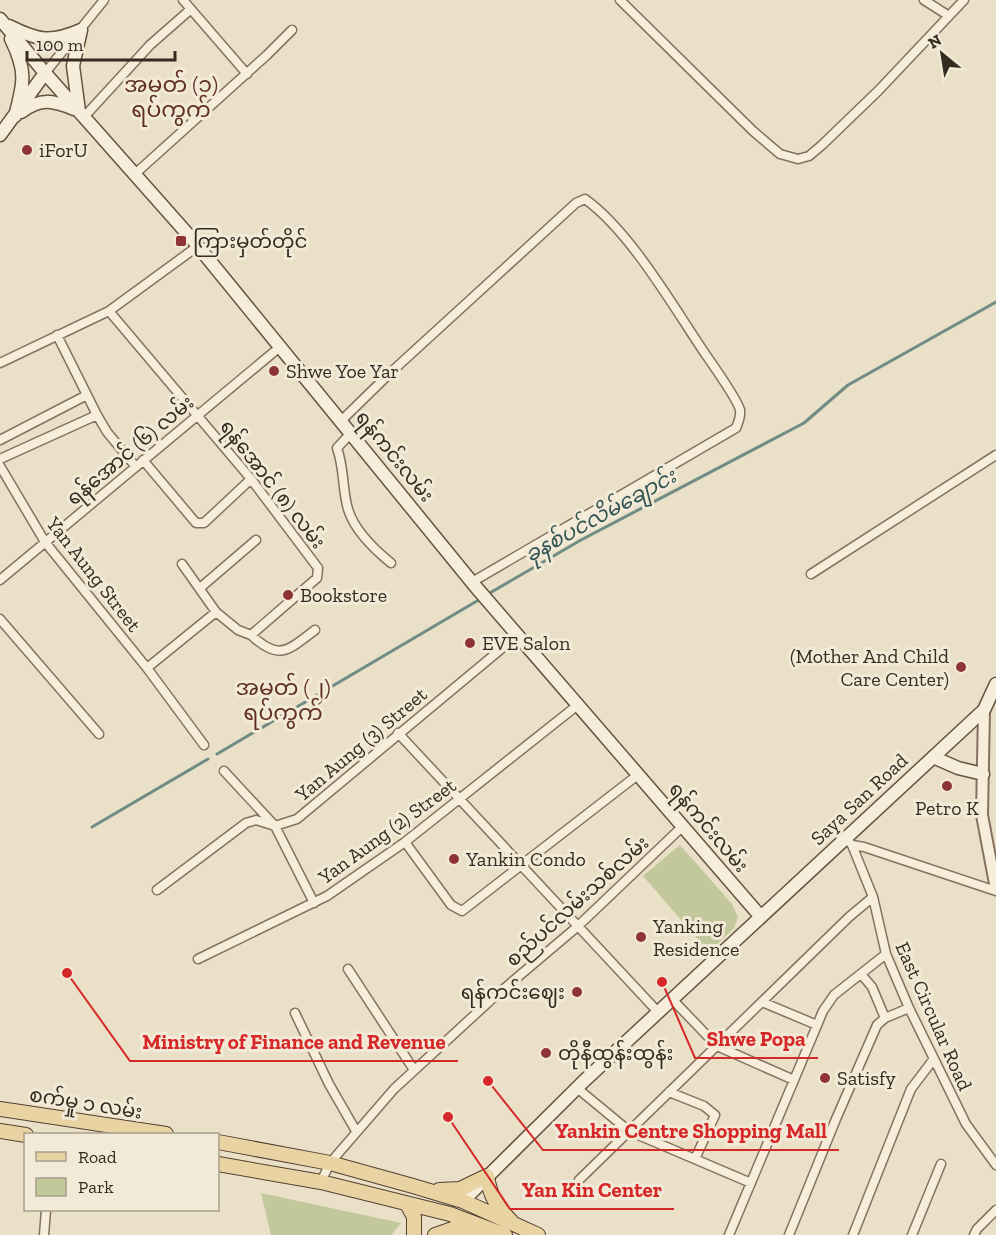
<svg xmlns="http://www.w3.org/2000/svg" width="996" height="1235" viewBox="0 0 996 1235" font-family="'Zilla Slab','Noto Sans Myanmar',serif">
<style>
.green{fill:#c3c89c}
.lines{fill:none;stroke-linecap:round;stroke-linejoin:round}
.stream{stroke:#6f8c85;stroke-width:3}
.minor-casing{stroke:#85725e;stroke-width:11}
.tertiary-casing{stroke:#85725e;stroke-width:14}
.secondary-casing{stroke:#665341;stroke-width:15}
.primary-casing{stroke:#534132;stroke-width:16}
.minor{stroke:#f6edda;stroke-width:8}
.tertiary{stroke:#f6edda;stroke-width:10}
.secondary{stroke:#f6edda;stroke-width:12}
.primary{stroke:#ead3a3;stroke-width:14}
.poi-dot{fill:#8e3435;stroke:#f2ead6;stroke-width:2}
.labels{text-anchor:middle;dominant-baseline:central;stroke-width:6;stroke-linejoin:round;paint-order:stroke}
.poi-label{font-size:20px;fill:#362b20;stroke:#f2ead6;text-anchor:start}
.street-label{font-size:20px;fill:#362b20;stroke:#f2ead6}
.water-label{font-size:21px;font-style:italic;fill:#315452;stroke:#f2ead6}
.quarter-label{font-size:22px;fill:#5f2f24;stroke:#f2ead6}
.leader{fill:none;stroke:#d62828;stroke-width:2}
.callout-dot{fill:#d62828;stroke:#f2ead6;stroke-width:2}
.callout-label{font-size:21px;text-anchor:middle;font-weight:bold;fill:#d62828;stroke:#f2ead6;stroke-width:6;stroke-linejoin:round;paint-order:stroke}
</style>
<rect width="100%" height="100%" fill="#eadfc7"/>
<path class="green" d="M680,845L732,904L738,917L734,928L709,952L643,876Z
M261,1193L401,1223L391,1235H271Z"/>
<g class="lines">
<path class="stream" d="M488,594L581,540L804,423L848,385L996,302
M217,754L482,598
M92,827L208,759"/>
<g class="minor-casing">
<path id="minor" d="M183,0L247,74
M620,0L753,131L780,154L798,159L809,156L822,145L878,91L964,0
M924,0L949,16
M45,73L104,0
M84,117L150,45L191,9
M136,173L267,55L292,30
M109,311L251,479L318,568L317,578L251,635L238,630L216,612L147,668
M57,335L97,415L107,432L136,467
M0,363L109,311L198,246
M341,421L389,374L576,203L585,199C631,232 674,308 706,355C713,365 738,401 740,410C741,417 738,423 736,428L472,582
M351,433L337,448C345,470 342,494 349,512C356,532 375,550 391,563
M0,440L87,395
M0,459L97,415
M143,460L196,523H204L251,479
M0,466L45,542L147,668L204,745
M182,564L216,612
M811,574L996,455
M0,580L281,346
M200,588L256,540
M0,619L99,734
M251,635C280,662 288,650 315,630
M398,733L658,1012
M224,771L275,826L314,903
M846,838L852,845L873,897L886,954L909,1008L966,1124L996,1165
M405,842L451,905L462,911L639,774
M852,845L864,847L996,891
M157,890L246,823L256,820L275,826L297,819L518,635
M198,959L327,896L405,842L579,704
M348,969L414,1070
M861,974L872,987L885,1018
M672,999L717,1046L794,1080
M762,1002L817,1025
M295,1013L329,1084L356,1131
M577,1088L629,1131L751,1183
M669,1092L704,1106L715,1115L695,1159
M579,1180L849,917L873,897
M321,1182L330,1163L394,1089L493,998L577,927L683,826
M44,1235L46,1210
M729,1235L823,1011L834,995L886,954
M789,1235L836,1119L877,1025L885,1018L909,1008
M853,1235L911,1089L933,1060
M912,1235L941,1164
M974,1235L977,1229L996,1210"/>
</g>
<g class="tertiary-casing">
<path id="tertiary" d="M984,710L982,815L996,889"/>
</g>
<g class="secondary-casing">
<path id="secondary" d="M0,19L45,73L192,239L475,586L761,917
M9,26C39,41 51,43 81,30
M11,39C27,71 24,83 15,116
M79,111L73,66L81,30
M21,112C41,98 52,100 74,109
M0,135L45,73
M933,757L958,768L983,774
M463,1201L584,1081L984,710L996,684"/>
</g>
<g class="primary-casing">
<path id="primary" d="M0,1109L166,1134
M0,1131L26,1135
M218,1142L330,1163L413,1186L463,1201L538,1235
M218,1164L321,1182L450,1214L505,1235
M439,1190L460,1189L487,1176C490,1196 497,1207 511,1221
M407,1204L414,1217V1235
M435,1235L455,1228L479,1231"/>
</g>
<use href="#minor" class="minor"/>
<use href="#tertiary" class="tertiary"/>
<use href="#secondary" class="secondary"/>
<use href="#primary" class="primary"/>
</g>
<g class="poi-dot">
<circle cx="27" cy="150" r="6"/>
<rect x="175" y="235" width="12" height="12" rx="3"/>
<circle cx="274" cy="371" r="6"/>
<circle cx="288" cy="595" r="6"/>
<circle cx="470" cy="643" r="6"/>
<circle cx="961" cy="667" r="6"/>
<circle cx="947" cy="786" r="6"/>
<circle cx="454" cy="859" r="6"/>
<circle cx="641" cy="937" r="6"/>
<circle cx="577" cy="992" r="6"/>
<circle cx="546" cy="1053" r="6"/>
<circle cx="825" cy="1078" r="6"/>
</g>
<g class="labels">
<g class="poi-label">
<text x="39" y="150">iForU</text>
<text x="193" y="241">ကြားမှတ်တိုင်</text>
<text x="286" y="371">Shwe Yoe Yar</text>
<text x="300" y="595">Bookstore</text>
<text x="482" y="643">EVE Salon</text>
<text x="949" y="656" text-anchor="end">(Mother And Child<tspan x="949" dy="23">Care Center)</tspan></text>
<text x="947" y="808" text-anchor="middle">Petro K</text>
<text x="466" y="859">Yankin Condo</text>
<text x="653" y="926">Yanking<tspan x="653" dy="23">Residence</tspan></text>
<text x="565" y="992" text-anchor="end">ရန်ကင်းဈေး</text>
<text x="558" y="1053">တိုနီထွန်းထွန်း</text>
<text x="837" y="1078">Satisfy</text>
</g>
<g class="street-label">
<text transform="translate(130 450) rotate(-40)">ရန်အောင် (၆) လမ်း</text>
<text transform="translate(395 456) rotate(51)">ရန်ကင်းလမ်း</text>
<text transform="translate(273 484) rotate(52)">ရန်အောင် (၈) လမ်း</text>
<text transform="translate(94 574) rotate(52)">Yan Aung Street</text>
<text transform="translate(361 744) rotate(-40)">Yan Aung (3) Street</text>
<text transform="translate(859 799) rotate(-43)">Saya San Road</text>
<text transform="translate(709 827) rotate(50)">ရန်ကင်းလမ်း</text>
<text transform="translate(387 831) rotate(-36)">Yan Aung (2) Street</text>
<text transform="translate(577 901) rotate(-42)">စည်ပင်လမ်းသစ်လမ်း</text>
<text transform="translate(934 1016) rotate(66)">East Circular Road</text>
<text transform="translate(86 1103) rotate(9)">စက်မှု ၁ လမ်း</text>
</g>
<g class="water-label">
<text transform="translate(600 515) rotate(-29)">ခုနစ်ပင်လိမ်ချောင်း</text>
</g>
<g class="quarter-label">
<text x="171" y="84">အမှတ် (၁)<tspan x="171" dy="25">ရပ်ကွက်</tspan></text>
<text x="283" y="687">အမှတ် (၂)<tspan x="283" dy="25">ရပ်ကွက်</tspan></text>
</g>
</g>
<path class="leader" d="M662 982L695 1058H818M67 973L130 1061H458M488 1081L543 1150H839M448 1117L510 1209H674"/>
<g class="callout-dot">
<circle cx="662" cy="982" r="6"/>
<circle cx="67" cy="973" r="6"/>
<circle cx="488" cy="1081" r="6"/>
<circle cx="448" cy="1117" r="6"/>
</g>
<g class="callout-label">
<text x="756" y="1046">Shwe Popa</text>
<text x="294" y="1049">Ministry of Finance and Revenue</text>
<text x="691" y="1138">Yankin Centre Shopping Mall</text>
<text x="592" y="1197">Yan Kin Center</text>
</g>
<rect x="24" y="1133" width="195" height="78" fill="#f2ead6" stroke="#a79e8d" stroke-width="1.5"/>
<rect x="36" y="1152" width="30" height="9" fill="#ead3a3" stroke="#a79e8d" stroke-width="1.5"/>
<text x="78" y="1163" font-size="18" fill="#362b20">Road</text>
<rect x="36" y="1178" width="30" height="18" fill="#c3c89c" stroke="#a79e8d" stroke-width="1.5"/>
<text x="78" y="1193" font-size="18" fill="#362b20">Park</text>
<g transform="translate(942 54) rotate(330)" stroke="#f2ead6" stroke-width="4.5" paint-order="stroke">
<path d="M0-4.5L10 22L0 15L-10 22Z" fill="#362b20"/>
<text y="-9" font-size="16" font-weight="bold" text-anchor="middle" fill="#362b20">N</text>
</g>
<path d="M27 51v9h148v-9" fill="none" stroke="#362b20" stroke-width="3"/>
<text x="36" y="51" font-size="18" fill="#362b20" stroke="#f2ead6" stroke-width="4.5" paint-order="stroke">100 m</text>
</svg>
